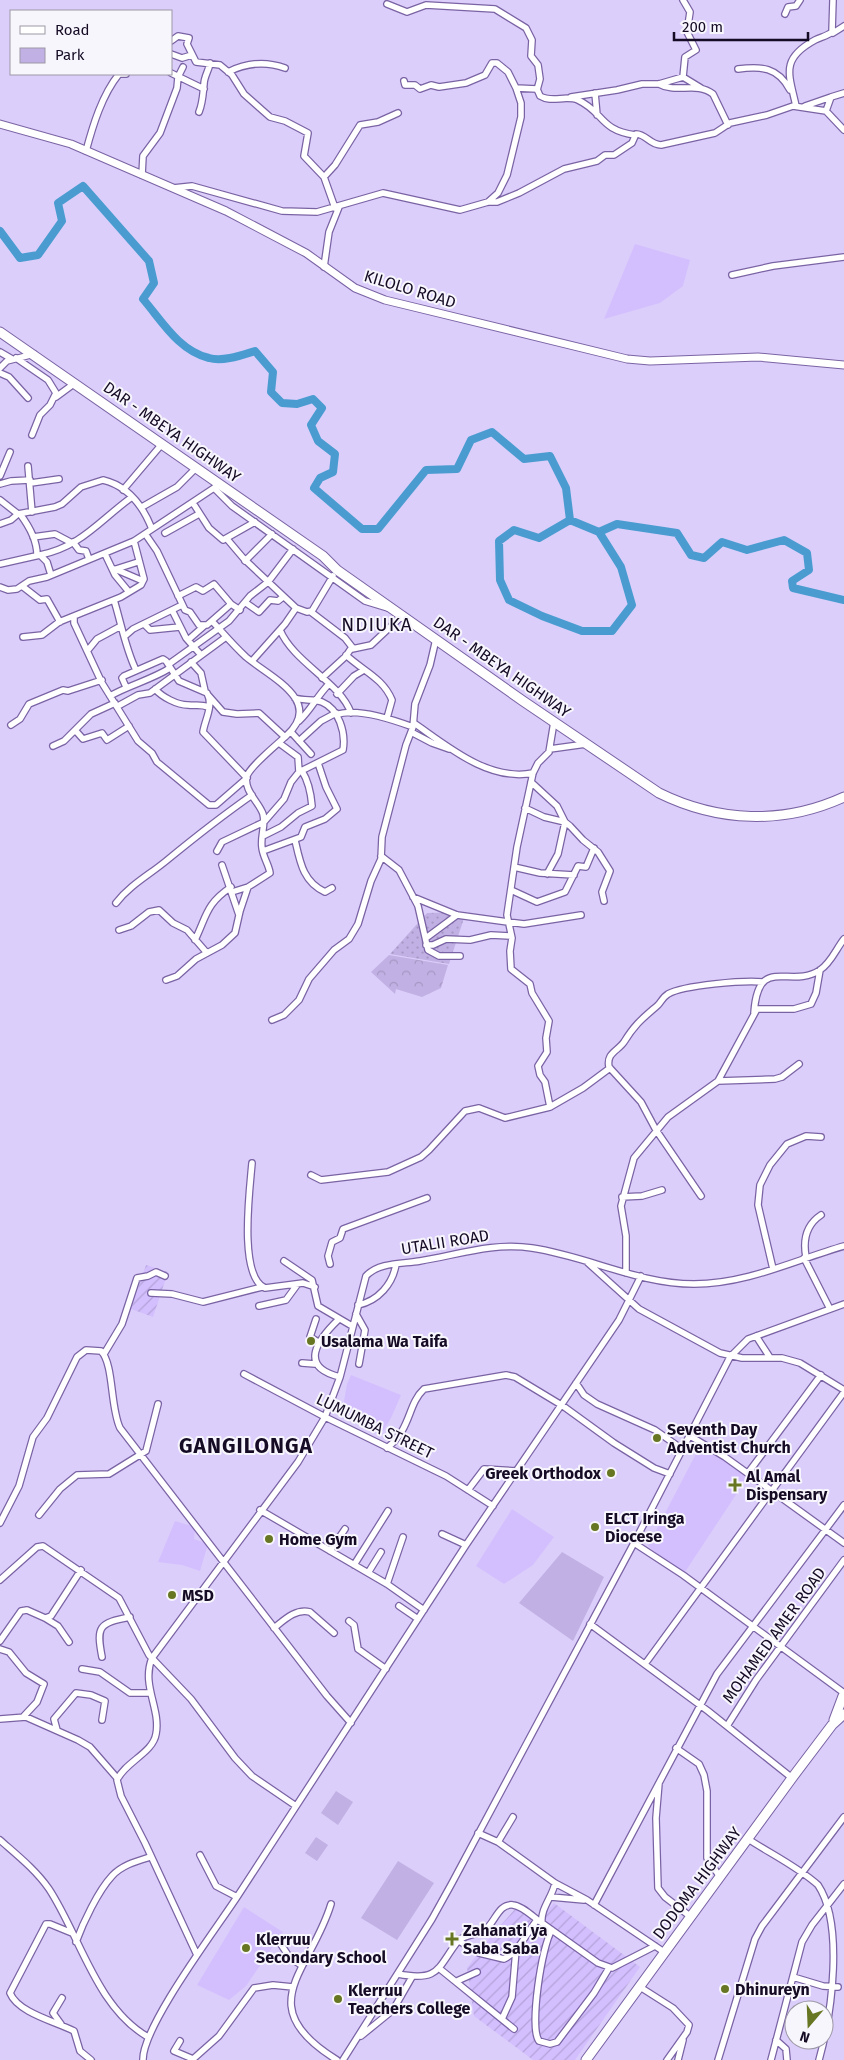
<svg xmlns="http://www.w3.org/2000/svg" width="844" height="2060" viewBox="0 0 844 2060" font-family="'Fira Sans',sans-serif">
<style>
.built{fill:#d3bffe}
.industrial{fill:url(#industrial-furrows)}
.grass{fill:url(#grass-dots)}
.forest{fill:url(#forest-crowns)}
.green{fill:#c1b0e4}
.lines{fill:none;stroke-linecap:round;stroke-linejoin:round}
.river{stroke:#4a9cd0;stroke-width:8}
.minor-casing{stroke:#7a63a4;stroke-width:8}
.major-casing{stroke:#7a63a4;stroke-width:9}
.highway-casing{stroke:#7a63a4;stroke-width:11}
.minor{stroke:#fff;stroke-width:5.5}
.major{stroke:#fff;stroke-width:7}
.highway{stroke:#fff;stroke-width:9}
.poi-dot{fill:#677623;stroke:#f8f6fd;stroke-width:2}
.labels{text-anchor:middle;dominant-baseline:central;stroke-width:4;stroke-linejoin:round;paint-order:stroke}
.street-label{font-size:16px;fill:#150b24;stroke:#f8f6fd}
.poi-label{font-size:16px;font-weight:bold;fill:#150b24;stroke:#f8f6fd;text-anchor:start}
.quarter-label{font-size:19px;letter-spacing:1px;fill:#150b24;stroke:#f8f6fd}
.district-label{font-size:21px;font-weight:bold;letter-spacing:1px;fill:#150b24;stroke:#f8f6fd}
</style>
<defs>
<pattern id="industrial-furrows" width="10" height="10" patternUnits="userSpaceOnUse" patternTransform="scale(1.25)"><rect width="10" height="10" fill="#d3bffe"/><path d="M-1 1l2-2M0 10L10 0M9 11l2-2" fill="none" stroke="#b4a3da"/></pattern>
<pattern id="grass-dots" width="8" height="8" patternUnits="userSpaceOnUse" patternTransform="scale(1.25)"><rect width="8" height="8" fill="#c1b0e4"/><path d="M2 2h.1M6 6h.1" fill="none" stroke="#a596c3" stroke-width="1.8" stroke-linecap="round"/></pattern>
<pattern id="forest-crowns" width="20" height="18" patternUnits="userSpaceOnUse" patternTransform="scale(1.25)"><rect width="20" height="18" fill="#c1b0e4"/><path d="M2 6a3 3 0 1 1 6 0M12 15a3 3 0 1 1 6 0" fill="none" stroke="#a596c3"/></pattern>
</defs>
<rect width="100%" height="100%" fill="#dbcefa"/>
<path class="built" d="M635,244L690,260L683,286L660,303L604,319Z
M351,1375L401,1395L391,1418L383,1431L341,1418L347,1384Z
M700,1446L749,1475L683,1575L648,1546Z
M512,1509L554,1537L533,1565L504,1584L476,1566Z
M175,1521L195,1527L194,1539L208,1544L200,1571L182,1565L158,1562Z
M244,1907L283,1932L246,1986L229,2000L197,1985Z"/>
<path class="industrial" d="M146,1265L168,1272L153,1317L131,1309Z
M554,1903L640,1967L575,2060H533L474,2016L467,1968L487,1941L516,1908L538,1922Z"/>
<path class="grass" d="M466,912L449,964L390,954L427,913Z"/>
<path class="forest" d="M389,955L448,965L441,988L422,997L386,986L396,989L395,994L371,972Z"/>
<path class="green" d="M562,1552L604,1577L573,1641L519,1603Z
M336,1791L353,1802L338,1825L321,1813Z
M316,1837L328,1845L317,1861L305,1853Z
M398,1861L434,1883L397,1940L361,1918Z"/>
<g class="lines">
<path class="river" d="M0,231L20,258L38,255L62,221L58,203L83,186L149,261L154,283L143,299C162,321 179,351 209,358C223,362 242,355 255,351L273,372L271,392L282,403L297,404L313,399L322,408L311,425L318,441L335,454L333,472L320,478L314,488L362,529H378L426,470L457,469L471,440L492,432L524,459L550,456L566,488L570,520L599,532L617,524L677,533L691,555L704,558L722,542L747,550L784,540L807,553L809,570L792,581L793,588L844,600
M570,520L539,538L514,530L499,541L500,580L509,600L542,616L582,631H612L632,605L621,567L599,532"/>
<g class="minor-casing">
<path id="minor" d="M387,4L407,12L426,5L495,9L526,28L532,40L531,56L538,65L540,79L537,90
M785,14L788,7L796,6L800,0
M833,33L844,26
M171,41L178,36L189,38L187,44L196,62L220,65L232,75L244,94L270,117L285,121L308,133L304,156L324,177
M171,54L182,58L192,55
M738,69C761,66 778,67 790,90
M228,72C246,63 266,61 285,68
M171,73L204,89
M683,77L685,57L696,50L687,32L690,12L683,0
M404,81L405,85H415L420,89L431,85L439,87L466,83L485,75L492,63H497L508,72L516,88L537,89L540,96C551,103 566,95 578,100C604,112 599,130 635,135
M659,84C677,94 696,81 713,94L728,125
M595,93L597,115
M571,97L617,90L642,84H659L683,77L701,88
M796,106C789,74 780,59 815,40C821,37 827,36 832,32L833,0
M805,106L831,97
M826,111L831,97L844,93
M199,112C203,102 203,93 204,84C204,77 209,70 210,63
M86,151C93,125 102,95 119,74H126
M142,175L143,156L160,133L177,88L178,77L183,67
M173,188L192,186L282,211L317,212L383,193L460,210L488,202H497L519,193L564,169L597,161L605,155H614L632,143L636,134C646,134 650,145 661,145L715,133L730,123L767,115L793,106L826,111L844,130
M488,202L498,193L507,175L521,117V103L516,88
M335,208L324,177L335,165L360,125L378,122L398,113
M324,267L329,232L339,207
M732,275L773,266L844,257
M0,352L12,359
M16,358L48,380L56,393L50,405L40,415L32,435
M0,368L7,361L34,354
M0,373L9,377L28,398
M56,397L75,383
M28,466L32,512
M0,476L10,452
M31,483L59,479
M0,484L11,481L30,480
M214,488L232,506L365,601L388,608
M123,490L162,444
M0,500L18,514L55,507L62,504L81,487L103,480C128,486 143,506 152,529
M193,503L209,528L223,540L255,522
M142,507L177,487L196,468
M20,514C29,526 37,541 37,555
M0,524L11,520L18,514
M165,533L199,514
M146,535L157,551L185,610L190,612L199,625H207L231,604
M33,537L55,534L72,543
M227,539L244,559L296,608L307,612L312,611L333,576
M73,542L79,550L86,551L89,559
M105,554L115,575L129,592
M40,555C81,547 100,520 132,497
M245,561L272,534
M0,564L40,555L47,562L51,575
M115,569L143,581
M116,569L138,562
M22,586L40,600L47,599L60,622
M0,587L8,590L17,589L29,581L47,577L134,541L220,484
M178,596L196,587L203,591L214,584L231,604L240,610
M114,600C121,623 126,650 136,670
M246,603L259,612L270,600L278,601L283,597
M173,612L186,638L201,655
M311,612L345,638L352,647L346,656L322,678
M74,617V623L102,683L138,741L152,753L157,762L209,805H216L247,778L203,732C205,719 214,706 207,693L179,681L166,661L163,659L124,676L122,678L126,687
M212,621C223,633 234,646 246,657C270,677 324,701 287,735C279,743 250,766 247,776C243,790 259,802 263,814C266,826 260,836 262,848C263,857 269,865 270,873L248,887L232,892
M144,624L150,630L180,627
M280,630C294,663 340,682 351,713
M125,636L133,629L182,605
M23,637L42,635L59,622L121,597L141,585L144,579L134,541
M188,640L204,626
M352,649L371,645L403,615
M88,650L97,639L121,626
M346,655C363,671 383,678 392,700L387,718
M252,661L285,624L296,608
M191,662L201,673L205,691
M169,664L229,621L250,596L268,582L293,549
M155,689C162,697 177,705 188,705C196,706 201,704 208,707
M337,694L354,676L364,670
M208,695L223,712L237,714L259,713L285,737
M110,696C129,685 151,680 170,668
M118,706L138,695L150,693L226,637
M336,715C355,707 394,720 413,727
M299,721C311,710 317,696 329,684
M414,723C447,746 489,782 533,773
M11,725L20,719L29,704L63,690L68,691L102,680
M75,730L83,739L102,733L107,740L129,726
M291,732L311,754
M411,732L432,743L449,749
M299,741L321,721L336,713
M279,743L298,757L299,772
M53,746L64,741L91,714L115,703
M550,749L586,744
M531,782L557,806L565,822L558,854L547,874
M525,808L544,817L565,822L570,826L583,840L598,852L610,871L602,892L604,901
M263,836L281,827L298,813L312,806C311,794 309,782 302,771
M295,840C300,862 303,882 325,892L332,888
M217,851L222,842L264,822L284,799L291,782L299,772L343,750C346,733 339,709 322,702C315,699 304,701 295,698
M263,851L301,837L305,827L325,819L337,809L326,787L318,763
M381,856L399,870L418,906L428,950L439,956H460
M222,865L239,915
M514,867L540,873L574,875
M511,890L537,902L565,892L578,866L586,867L594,848
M413,897L457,915L508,922L524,924L581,915
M116,903C130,885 149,875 166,861C194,838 222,816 252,795
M119,930L131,926L149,912L159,910L173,923L187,930L207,953
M426,938L457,915
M195,940C207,915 206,904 231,887
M426,945H433L446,939L470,940L491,935L511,936
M166,980L177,976L196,959L222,945L235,933L240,911L248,887
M754,1013C758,953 790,990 820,970C831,963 836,949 844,939
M272,1020L284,1015L299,1000L309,979L334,950L349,939L358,924L371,881L381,859L382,837L406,745L413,727L415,704L430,665L436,639
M718,1081L775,1079L782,1077L799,1064
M550,1107L545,1082L540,1075L538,1066L547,1052L546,1038L549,1021L532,993L530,984L511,969L510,951L512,938L507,915L517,847L533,773L538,763L549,752L554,722
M252,1163C250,1188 238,1276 265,1288L303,1283L315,1287
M311,1175L321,1180L388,1172L421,1157L429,1150L465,1111L479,1108L505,1118L550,1107L583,1088L610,1068
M701,1196L656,1130L641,1102L609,1067C606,1053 618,1051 624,1042C635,1024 642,1019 658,1005C661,1002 663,997 668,994C684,985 745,980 763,982
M622,1197L642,1196L662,1190
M806,1257C803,1241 806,1225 821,1215
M804,1258L830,1309
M284,1261L312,1280L318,1306L352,1326
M587,1262L639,1309L720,1353L742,1358H782L800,1363L844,1390
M330,1264L328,1256L332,1242L340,1238L343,1229L427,1198
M773,1269L758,1205L760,1185L770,1165L787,1144L806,1136L821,1137
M626,1273V1236L621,1206L634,1158L668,1117L718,1081L757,1009H794L811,1004L816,993L820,970
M151,1293L172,1294L203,1302L262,1287
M358,1305C378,1301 393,1284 396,1264
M259,1306L286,1300L297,1285
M356,1314L365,1330L359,1364
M316,1319L310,1337L320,1343
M339,1319C317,1340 298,1367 340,1377
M756,1336L769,1356
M104,1354L122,1324L137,1278L148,1276L156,1272L165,1276
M302,1363L315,1364
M244,1374L325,1417L446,1476L493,1506
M576,1383L584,1395L597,1404L655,1430L682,1449
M690,1436L725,1457L844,1543
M387,1448C412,1428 407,1405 424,1389L506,1375L515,1377L563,1406L614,1443L654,1468L670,1474
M748,1473L821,1375
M468,1490L484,1469L517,1471
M260,1510L387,1584L424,1610
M39,1515L60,1489L77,1475L109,1474L146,1451L158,1404
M0,1523L19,1486L33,1437L47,1418L77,1357L86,1350L101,1351C114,1364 110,1407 120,1428L327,1696L351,1723
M442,1534L466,1545
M634,1543L683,1575L844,1693
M330,1551L345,1529
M354,1565L388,1511
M368,1573L381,1552
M0,1580L37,1547L43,1546L119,1598L149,1655L191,1699L235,1758L252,1776L296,1806
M387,1584L403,1537
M399,1606L418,1619
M45,1618L58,1626L69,1642
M349,1621L354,1625L358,1649L386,1669
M590,1624L708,1711L792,1778
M274,1628C284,1620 296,1608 310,1612L334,1633
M0,1641L21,1611L27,1610L45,1618L51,1616L81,1570
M0,1649L9,1652L26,1673L44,1684L37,1702L23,1717
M102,1657C96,1626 99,1623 130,1617
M645,1664L844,1392
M82,1669L100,1672L130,1693H150
M0,1719L26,1717L78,1740L90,1747L117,1778
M727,1726L756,1680L844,1560
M57,1730L54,1719L76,1693L91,1695L105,1701L102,1720
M676,1748L699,1764L704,1775L707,1791V1858L720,1877
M659,1783L656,1818L658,1888L665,1897L691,1917
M478,1833L498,1842L555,1883L587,1900L664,1952
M748,1839C771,1854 798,1867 818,1885C844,1924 832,2013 819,2060
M0,1840C17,1855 36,1870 49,1889C80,1936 96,2007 148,2037
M498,1842L513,1817
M200,1855L216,1886L237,1897
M555,1883C553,1896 540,1909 542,1923L598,1963L612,1968L655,1946
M551,1897L584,1900
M331,1904C311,1971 249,2006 337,2060
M594,1905L717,1674L844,1505
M552,1930C542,1944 529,2028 539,2041L550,2044L557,2042L594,1993L609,1968
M72,1933L50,1924H46L10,1993C18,2013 57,2022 74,2031L80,2051L91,2060
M459,1941L479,1953L504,1959C519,1952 527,1932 537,1920
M76,1942C83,1923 98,1891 112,1876C122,1865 137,1861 150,1857
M280,1943L290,1958L301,1965
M197,1955L145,1843L121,1796L117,1780C125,1762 153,1753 156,1734C161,1709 141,1685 152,1658L298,1462L325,1417L340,1377L366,1276C379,1262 403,1264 420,1261C457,1255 494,1242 532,1248C587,1256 638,1284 694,1284C747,1284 795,1260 844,1246
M440,1969L514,2029
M398,1974C440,1982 437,1968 458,1941C466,1933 478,1936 486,1929C495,1922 499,1903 513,1905C523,1906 534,1918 542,1923
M793,1977L823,1986L838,1987
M457,1981L477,1972
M640,1987L673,2008L689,2025L687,2032L667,2060
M502,2019L512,1997L516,1950
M61,2024L53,2013L62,1998
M361,2036L393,2010L412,1977
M776,2040L786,2049L787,2060
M180,2041L174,2051L193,2059
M143,2060C142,2027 216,1929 237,1897L466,1545L619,1320L641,1276
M192,2060L219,2036L254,1988L273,1985L293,1987
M343,2060L432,1919L452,1883L634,1543L730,1357L748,1339L844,1304
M678,2060L683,2040
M718,2060L755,1939L762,1926L844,1817
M771,2060L802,1942L812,1925L844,1884"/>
</g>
<g class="major-casing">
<path id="major" d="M0,124L71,144L226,211L306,253L355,288L385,300L627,359L650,361L758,357L844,365"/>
</g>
<g class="highway-casing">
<path id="highway" d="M0,332L323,556L337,570L523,701L659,793C718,822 783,825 844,797
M834,1720L843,1696
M586,2060L792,1778L832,1725L844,1714"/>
</g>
<use href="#minor" class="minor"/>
<use href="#major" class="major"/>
<use href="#highway" class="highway"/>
</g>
<g class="poi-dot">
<circle cx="311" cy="1341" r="5"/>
<circle cx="657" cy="1438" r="5"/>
<circle cx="611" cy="1473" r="5"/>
<path d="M732.5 1477.5h5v5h5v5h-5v5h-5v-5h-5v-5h5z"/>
<circle cx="595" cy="1527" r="5"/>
<circle cx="269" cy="1539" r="5"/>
<circle cx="172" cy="1595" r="5"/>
<path d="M449.5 1931.5h5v5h5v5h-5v5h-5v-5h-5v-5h5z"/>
<circle cx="246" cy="1948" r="5"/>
<circle cx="725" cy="1989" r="5"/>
<circle cx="338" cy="1999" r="5"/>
</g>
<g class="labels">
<g class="street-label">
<text transform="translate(410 289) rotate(17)">KILOLO ROAD</text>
<text transform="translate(172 432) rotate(35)">DAR - MBEYA HIGHWAY</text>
<text transform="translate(502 667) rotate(35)">DAR - MBEYA HIGHWAY</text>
<text transform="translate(445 1242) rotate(-9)">UTALII ROAD</text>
<text transform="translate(375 1426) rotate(26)">LUMUMBA STREET</text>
<text transform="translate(774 1635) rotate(-54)">MOHAMED AMER ROAD</text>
<text transform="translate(697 1883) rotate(-53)">DODOMA HIGHWAY</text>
</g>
<g class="poi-label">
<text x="321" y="1341">Usalama Wa Taifa</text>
<text x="667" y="1429">Seventh Day<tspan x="667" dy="18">Adventist Church</tspan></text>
<text x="601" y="1473" text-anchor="end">Greek Orthodox</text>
<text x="746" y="1476">Al Amal<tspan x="746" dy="18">Dispensary</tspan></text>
<text x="605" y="1518">ELCT Iringa<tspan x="605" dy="18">Diocese</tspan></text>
<text x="279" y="1539">Home Gym</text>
<text x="182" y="1595">MSD</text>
<text x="463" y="1930">Zahanati ya<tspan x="463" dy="18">Saba Saba</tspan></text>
<text x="256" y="1939">Klerruu<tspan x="256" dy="18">Secondary School</tspan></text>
<text x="735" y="1989">Dhinureyn</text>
<text x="348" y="1990">Klerruu<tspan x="348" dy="18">Teachers College</tspan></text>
</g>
<g class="quarter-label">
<text x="377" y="624">NDIUKA</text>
</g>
<g class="district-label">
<text x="246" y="1446">GANGILONGA</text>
</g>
</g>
<rect x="10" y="10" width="162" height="65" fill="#f8f6fd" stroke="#9d98a6"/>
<rect x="20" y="26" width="25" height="8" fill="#ffffff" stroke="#9d98a6"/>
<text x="55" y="35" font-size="15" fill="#150b24">Road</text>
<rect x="20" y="48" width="25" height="15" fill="#c1b0e4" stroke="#9d98a6"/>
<text x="55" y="60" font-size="15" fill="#150b24">Park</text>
<g transform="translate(809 2025) rotate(199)"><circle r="24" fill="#f8f6fd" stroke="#9d98a6"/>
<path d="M0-4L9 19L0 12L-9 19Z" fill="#677623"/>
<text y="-8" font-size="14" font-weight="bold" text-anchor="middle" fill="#150b24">N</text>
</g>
<path d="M674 32v8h134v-8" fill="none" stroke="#150b24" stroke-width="2.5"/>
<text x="682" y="32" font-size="15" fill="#150b24" stroke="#f8f6fd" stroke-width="4" paint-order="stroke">200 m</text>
</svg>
